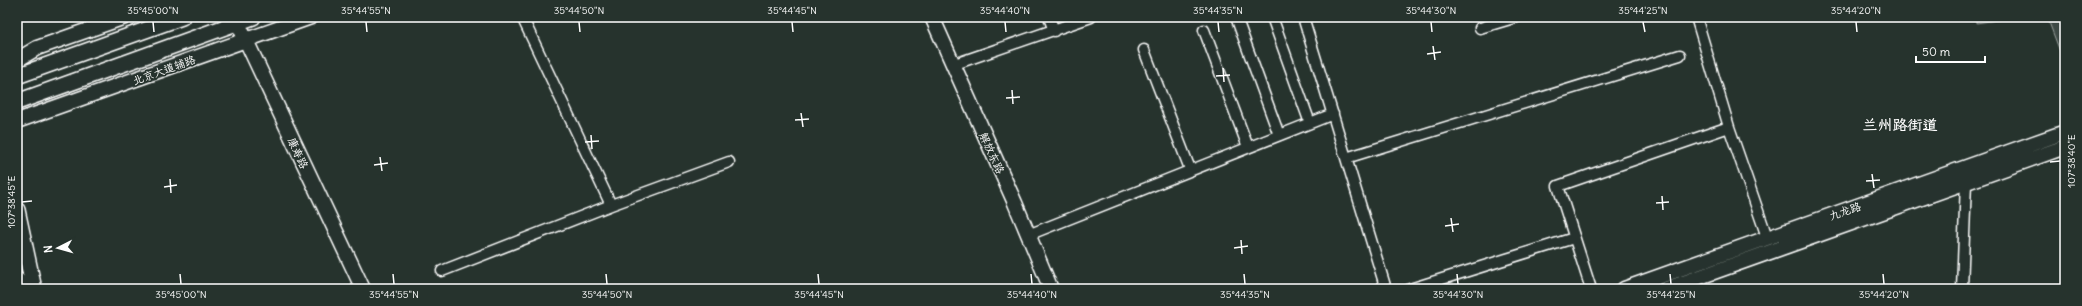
<svg xmlns="http://www.w3.org/2000/svg" width="2082" height="306" viewBox="0 0 2082 306" font-family="Delius,'LXGW WenKai TC',sans-serif">
<style>
.green{fill:#3e4944;stroke:#9ea4a2}
.lines{fill:none;stroke-linecap:round;stroke-linejoin:round}
.street-casing{stroke:#fff;stroke-width:13}
.secondary-casing{stroke:#fff;stroke-width:17}
.primary-casing{stroke:#fff;stroke-width:18}
.street{stroke:#26332d;stroke-width:10}
.secondary{stroke:#26332d;stroke-width:14}
.primary{stroke:#26332d;stroke-width:15}
.ticks{fill:none;stroke:#fff;stroke-width:1.5}
.labels{text-anchor:middle;dominant-baseline:central;stroke-width:3;stroke-linejoin:round;paint-order:stroke}
.street-label{font-size:11px;fill:#fff;stroke:#26332d}
.district-label{font-size:15px;font-weight:bold;fill:#fff;stroke:#26332d}
.neatline{fill:none;stroke:#fff;stroke-width:1.5}
.ticks-label{font-size:10px;text-anchor:middle;fill:#fff}
</style>
<rect width="100%" height="100%" fill="#26332d"/>
<filter id="ink" filterUnits="userSpaceOnUse"><feTurbulence type="fractalNoise" baseFrequency=".025" numOctaves="2"/><feDisplacementMap in="SourceGraphic" scale="8" xChannelSelector="R" yChannelSelector="G"/><feConvolveMatrix kernelMatrix="1 2 1 2 8 2 1 2 1" color-interpolation-filters="sRGB"/></filter>
<g filter="url(#ink)">
<path class="green" d="M1976,17H2019L1976,23Z
M2047,17H2065V53L2061,54Z"/>
<g class="lines">
<g class="street-casing">
<path id="street" d="M522,17L611,205
M1049,17L1054,31
M1236,17L1279,135
M1272,17L1310,123
M1303,17L1386,289
M1696,17L1729,127L1767,237
M1480,28L1517,17
M1204,30L1248,147
M1144,50L1190,169
M952,65L1091,17
M1346,158L1680,55
M1028,235L1333,114
M442,271L611,205L729,162
M1410,289L1574,238
M1591,289L1558,186L1729,127
M1962,289L1966,182"/>
</g>
<g class="secondary-casing">
<path id="secondary" d="M235,17L363,289
M932,17L1015,203L1051,289
M17,60L37,48L125,17
M17,121L311,17
M1624,289L2065,132
M1666,289L2065,147"/>
</g>
<g class="primary-casing">
<path id="primary" d="M17,76L182,17
M17,102L253,17
M17,210L34,289
M17,280L19,289"/>
</g>
<use href="#street" class="street"/>
<use href="#secondary" class="secondary"/>
<use href="#primary" class="primary"/>
</g>
</g>
<path class="ticks" d="M153,22L154,32M366,22L367,32M579,22L580,32M792,22L793,32M1005,22L1006,32M1218,22L1219,32M1431,22L1432,32M1643,22L1645,32M1856,22L1857,32M1433,46L1435,60M1427,54L1441,52M1223,68L1224,82M1216,76L1230,75M1012,90L1013,104M1006,98L1020,97M801,113L803,127M795,120L809,119M591,135L592,149M585,142L599,141M380,157L382,171M2050,162L2060,161M374,165L388,163M1872,174L1874,188M170,179L171,193M1866,181L1880,180M164,187L177,185M1662,196L1663,210M22,202L32,201M1656,203L1669,202M1451,218L1453,232M1445,226L1459,224M1241,240L1242,254M1234,248L1248,246M180,274L181,284M393,274L394,284M606,274L607,284M818,274L819,284M1031,274L1032,284M1244,274L1245,284M1457,274L1458,284M1670,274L1671,284M1883,274L1884,284"/>
<g class="labels">
<g class="street-label">
<text transform="translate(164 70) rotate(-20)">北京大道辅路</text>
<text transform="translate(298 153) rotate(65)">康寿路</text>
<text transform="translate(992 153) rotate(65)">解放东路</text>
<text transform="translate(1845 211) rotate(-19)">九龙路</text>
</g>
<g class="district-label">
<text x="1900" y="124">兰州路街道</text>
</g>
</g>
<rect width="2082" height="306" fill="none" stroke="#26332d" stroke-width="44"/>
<g transform="translate(58 248) rotate(264)" stroke="#26332d" stroke-width="3" paint-order="stroke">
<path d="M0-3L7 15L0 10L-7 15Z" fill="#ffffff"/>
<text y="-6" font-size="11" font-weight="bold" text-anchor="middle" fill="#ffffff">N</text>
</g>
<path d="M1916 56v6h69v-6" fill="none" stroke="#ffffff" stroke-width="2"/>
<text x="1922" y="56" font-size="12" fill="#ffffff" stroke="#26332d" stroke-width="3" paint-order="stroke">50 m</text>
<rect x="22" y="22" width="2038" height="262" class="neatline"/>
<g class="ticks-label">
<text x="153" y="14">35°45'00"N</text>
<text x="366" y="14">35°44'55"N</text>
<text x="579" y="14">35°44'50"N</text>
<text x="792" y="14">35°44'45"N</text>
<text x="1005" y="14">35°44'40"N</text>
<text x="1218" y="14">35°44'35"N</text>
<text x="1431" y="14">35°44'30"N</text>
<text x="1643" y="14">35°44'25"N</text>
<text x="1856" y="14">35°44'20"N</text>
<text transform="translate(2071 161) rotate(-90)" y="4">107°38'40"E</text>
<text transform="translate(11 202) rotate(-90)" y="4">107°38'45"E</text>
<text x="181" y="298">35°45'00"N</text>
<text x="394" y="298">35°44'55"N</text>
<text x="607" y="298">35°44'50"N</text>
<text x="819" y="298">35°44'45"N</text>
<text x="1032" y="298">35°44'40"N</text>
<text x="1245" y="298">35°44'35"N</text>
<text x="1458" y="298">35°44'30"N</text>
<text x="1671" y="298">35°44'25"N</text>
<text x="1884" y="298">35°44'20"N</text>
</g>
</svg>
